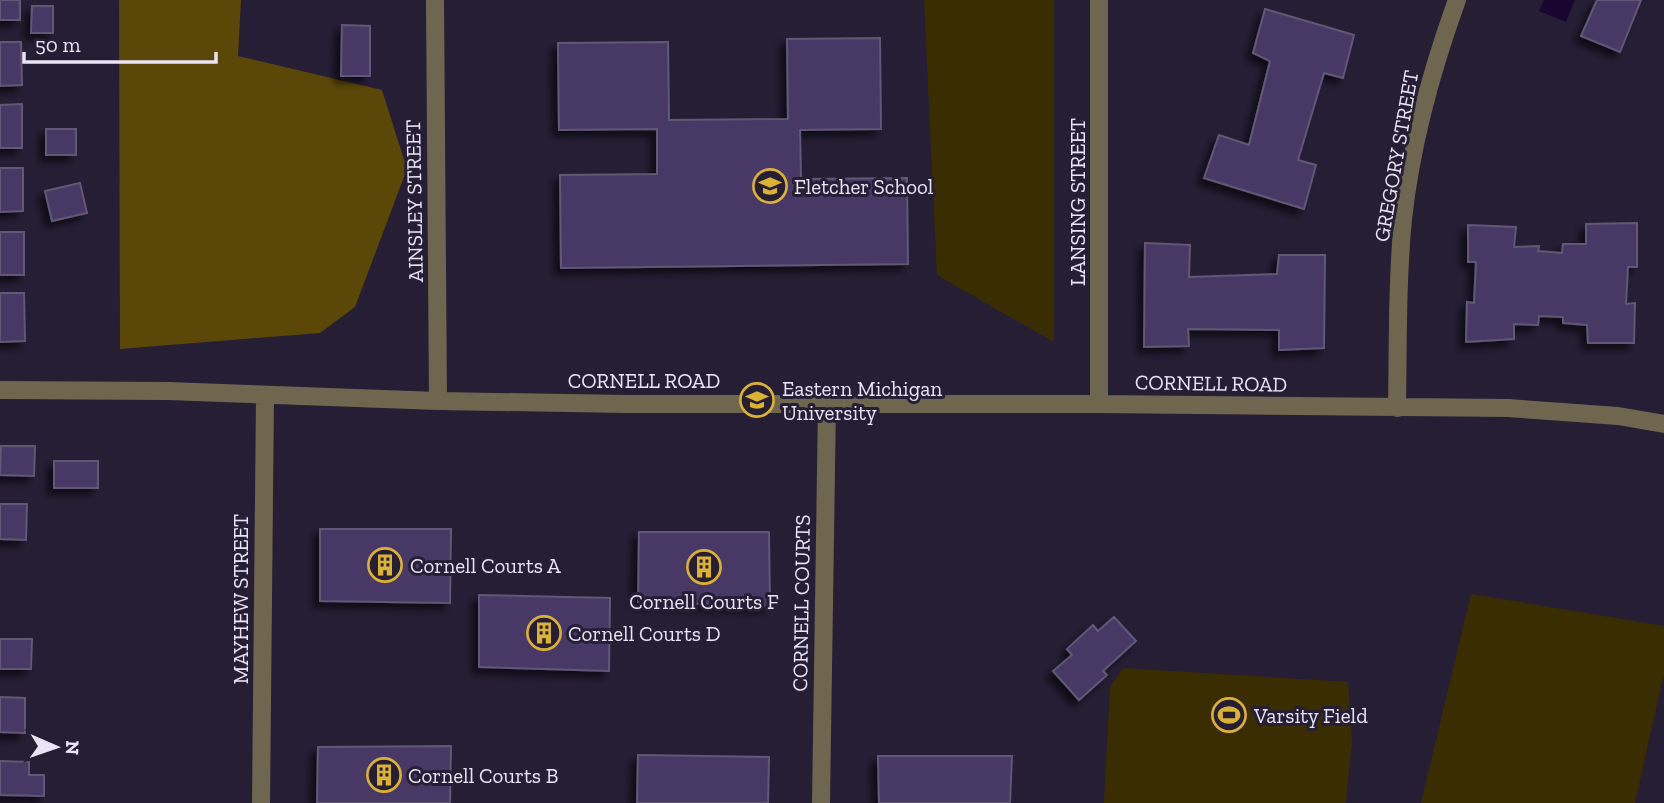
<svg xmlns="http://www.w3.org/2000/svg" width="1664" height="803" viewBox="0 0 1664 803" font-family="'Zilla Slab',serif">
<style>
.green{fill:#3b2d02}
.forest{fill:#5b4708}
.water{fill:#180631}
.building{fill:#473766;stroke:#605874;stroke-width:2;filter:url(#shadow)}
.lines{fill:none;stroke-linecap:round;stroke-linejoin:round}
.minor{stroke:#6f6650;stroke-width:18}
.labels{text-anchor:middle;dominant-baseline:central;stroke-width:6;stroke-linejoin:round;paint-order:stroke}
.street-label{font-size:21px;fill:#eae5f6;stroke:#251e35}
.poi-label{font-size:21px;fill:#eae5f6;stroke:#251e35;text-anchor:start}
</style>
<defs>
<filter id="shadow"><feDropShadow dx="-6" dy="6" stdDeviation="3.5" flood-color="#0009"/></filter>
</defs>
<rect width="100%" height="100%" fill="#251e35"/>
<path class="green" d="M924,0H1054V342L937,275Z
M1471,594L1664,626V673L1635,803H1421Z
M1123,668L1348,682L1352,743L1346,803H1104L1110,687Z"/>
<path class="forest" d="M119,0H241L238,56L382,90L407,169L355,307L320,333L120,349Z"/>
<path class="water" d="M1544,0H1575L1566,22L1539,11Z"/>
<path class="building" d="M0,0H20V20H0Z
M1597,0H1641L1620,52L1581,36Z
M32,6H53V33H31Z
M1265,9L1354,35L1343,78L1324,73L1298,160L1316,165L1304,209L1204,178L1219,135L1249,145L1270,61L1253,53Z
M342,25L370,26V76H341Z
M880,38L881,129L800,130L801,179L907,178L908,264L561,268L560,175L657,174V129L559,130L558,43L668,42L669,120L788,119L787,39Z
M0,42H21L22,85L0,86Z
M22,104V148H0V105Z
M46,129H76V155H46Z
M0,168H23V211L0,212Z
M80,183L87,213L52,221L45,191Z
M1637,223V267H1628L1626,304L1635,303L1634,343H1588L1587,325L1563,323V317L1539,316L1538,325L1514,324V339L1466,342L1467,302L1474,303L1476,262H1468V225L1516,227L1514,247L1539,246L1538,251L1562,253L1563,244H1586V224Z
M0,232H24V275H0Z
M1145,243L1190,245L1189,277L1277,274L1279,255H1325L1324,348L1279,350V330L1188,329L1189,346L1144,347Z
M0,293H24L25,341L0,342Z
M1,446H35L34,476L0,475Z
M54,461H98V488H54Z
M0,504H27L26,540L0,539Z
M320,529H451L450,603L320,601Z
M639,532H769L770,606L638,602Z
M479,595L610,598L609,671L479,667Z
M1114,617L1136,641L1103,671L1107,675L1079,700L1053,671L1072,655L1067,649L1093,625L1098,631Z
M0,639H32L31,669H0Z
M0,697L25,698V733L0,732Z
M451,746L450,803H317L318,747Z
M638,755L769,757L768,803H637Z
M878,756H1012L1010,803H879Z
M0,761L29,762V775H44V796L0,795Z"/>
<g class="lines">
<path class="minor" d="M435,0L438,401
M1099,0V404
M0,390L168,391L438,401L627,404H1099L1508,408L1618,416L1664,424
M1397,408C1398,345 1397,282 1403,219C1411,146 1432,69 1457,0
M261,803L265,395
M821,803L827,404"/>
</g>
<defs>
<g id="school-ring" transform="scale(1.75)"><circle r="9.5" fill="#251e35" stroke="#dcb233" stroke-width="1.5"/><path d="M0-5L7-2L0 1L-7-2ZM-4 1L0 2.5L4 1V4Q0 6-4 4Z" fill="#dcb233"/></g>
<g id="university-ring" transform="scale(1.75)"><circle r="9.5" fill="#251e35" stroke="#dcb233" stroke-width="1.5"/><path d="M0-5L7-2L0 1L-7-2ZM-4 1L0 2.5L4 1V4Q0 6-4 4Z" fill="#dcb233"/></g>
<g id="building-ring" transform="scale(1.75)"><circle r="9.5" fill="#251e35" stroke="#dcb233" stroke-width="1.5"/><path d="M-4-6H4V6H1V3H-1V6H-4ZM-2.5-4.3h1.7v1.8h-1.7ZM.8-4.3h1.7v1.8H.8ZM-2.5-1h1.7V.8h-1.7ZM.8-1h1.7V.8H.8Z" fill="#dcb233"/></g>
<g id="stadium-ring" transform="scale(1.75)"><circle r="9.5" fill="#251e35" stroke="#dcb233" stroke-width="1.5"/><path d="M0-5a6.5 5 0 1 0 0 10a6.5 5 0 1 0 0-10ZM-3.5-1.8h7v3.6h-7Z" fill="#dcb233"/></g>
</defs>
<g fill-rule="evenodd">
<use href="#school-ring" x="770" y="186"/>
<use href="#university-ring" x="757" y="400"/>
<use href="#building-ring" x="385" y="565"/>
<use href="#building-ring" x="704" y="567"/>
<use href="#building-ring" x="544" y="633"/>
<use href="#stadium-ring" x="1229" y="715"/>
<use href="#building-ring" x="384" y="775"/>
</g>
<g class="labels">
<g class="street-label">
<text transform="translate(1396 156) rotate(-80)">GREGORY STREET</text>
<text transform="translate(414 201) rotate(-91)">AINSLEY STREET</text>
<text transform="translate(1077 202) rotate(-90)">LANSING STREET</text>
<text x="644" y="380">CORNELL ROAD</text>
<text transform="translate(1211 383) rotate(1)">CORNELL ROAD</text>
<text transform="translate(240 599) rotate(-90)">MAYHEW STREET</text>
<text transform="translate(801 603) rotate(-89)">CORNELL COURTS</text>
</g>
<g class="poi-label">
<text x="794" y="186">Fletcher School</text>
<text x="782" y="388">Eastern Michigan<tspan x="782" dy="24">University</tspan></text>
<text x="410" y="565">Cornell Courts A</text>
<text x="704" y="601" text-anchor="middle">Cornell Courts F</text>
<text x="568" y="633">Cornell Courts D</text>
<text x="1254" y="715">Varsity Field</text>
<text x="408" y="775">Cornell Courts B</text>
</g>
</g>
<g transform="translate(56 747) rotate(92)" stroke="#251e35" stroke-width="5" paint-order="stroke">
<path d="M0-5L12 26L0 18L-12 26Z" fill="#eae5f6"/>
<text y="-10" font-size="19" font-weight="bold" text-anchor="middle" fill="#eae5f6">N</text>
</g>
<path d="M24 52v10h192v-10" fill="none" stroke="#eae5f6" stroke-width="3.5"/>
<text x="35" y="52" font-size="21" fill="#eae5f6" stroke="#251e35" stroke-width="5" paint-order="stroke">50 m</text>
</svg>
